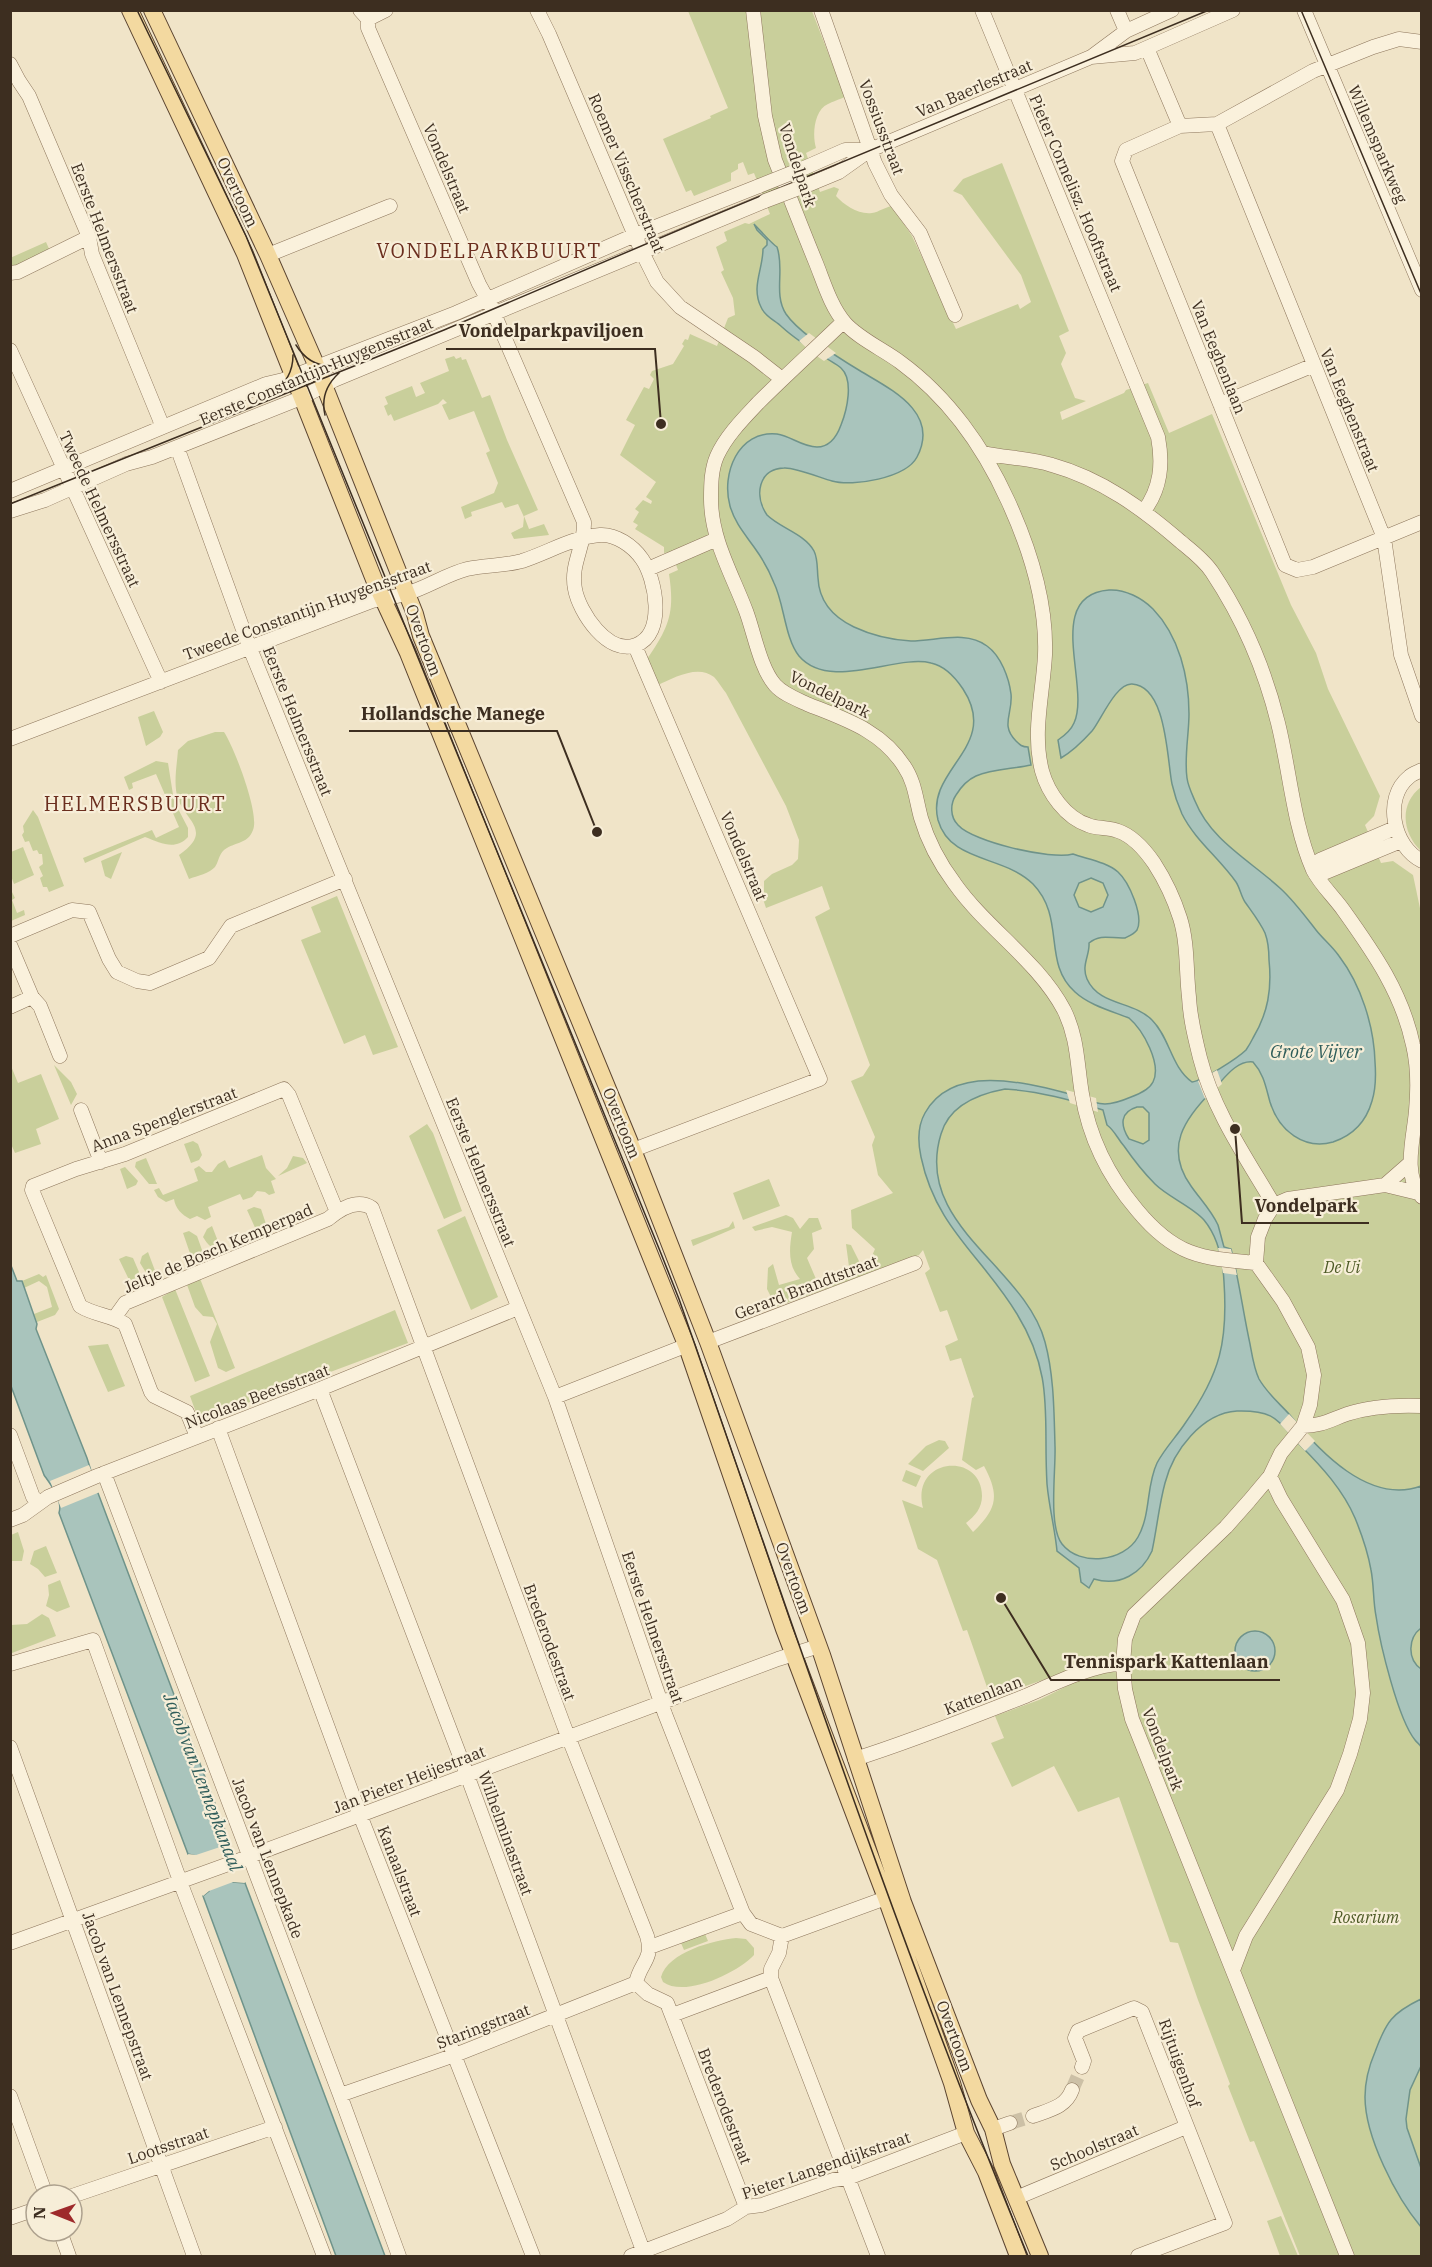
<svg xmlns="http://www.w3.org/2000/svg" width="1432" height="2267" viewBox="0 0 1432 2267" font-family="'IBM Plex Serif',serif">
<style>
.green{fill:#c9cf9b}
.water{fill:#a9c4bc;stroke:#6f938a;stroke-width:1.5;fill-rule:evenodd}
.pier{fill:#f0e4c8}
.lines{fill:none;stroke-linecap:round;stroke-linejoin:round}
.minor-tunnel{stroke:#ccc0a6;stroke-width:14;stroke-dasharray:14 7;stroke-linecap:butt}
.minor-casing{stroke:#8d765c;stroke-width:15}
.major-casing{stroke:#5b4430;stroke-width:18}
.minor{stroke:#faf1dc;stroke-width:14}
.major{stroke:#f3d9a0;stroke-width:16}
.tram{stroke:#3d2e20;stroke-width:1.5}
.minor-bridge-casing{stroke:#8d765c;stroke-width:15;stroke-linecap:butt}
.minor-bridge{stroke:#faf1dc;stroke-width:14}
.labels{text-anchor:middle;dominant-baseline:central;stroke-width:4.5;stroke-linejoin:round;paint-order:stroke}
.street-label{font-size:16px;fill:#3d2e20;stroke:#f7eed8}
.park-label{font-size:16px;font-style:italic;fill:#4d5a26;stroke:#f7eed8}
.water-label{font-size:18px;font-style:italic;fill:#2f5d5a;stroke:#f7eed8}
.quarter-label{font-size:20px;letter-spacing:1.5px;fill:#6b2e1e;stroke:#f7eed8}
.leader{fill:none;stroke:#3d2e20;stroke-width:2}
.callout-dot{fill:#3d2e20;stroke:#f7eed8;stroke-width:2}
.callout-label{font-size:18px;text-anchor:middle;font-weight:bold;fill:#3d2e20;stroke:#f7eed8;stroke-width:4.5;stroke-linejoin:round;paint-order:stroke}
</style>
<rect width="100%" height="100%" fill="#f0e4c8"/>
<path class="green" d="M688,11H812L845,97C840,99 832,102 828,104C814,110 812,135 816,148L806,153L820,192L834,187L839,189L836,196C844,205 859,215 872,213C879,212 885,207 892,206L912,236L956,329L1018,304L1020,309L1031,302L1021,275L962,195L953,191L963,179L1002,163L1069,331L1059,336L1066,353L1061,364L1075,398L1086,401L1060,412L1062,420L1124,393L1126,390L1148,383L1169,433L1212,414L1291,605L1316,653L1328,689L1380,796L1374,816L1365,825L1381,863L1393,861L1413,875L1421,913V2256H1300L1254,2141L1250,2142L1228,2086L1230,2084L1198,2000L1178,1943L1170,1942L1119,1797L1078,1812L1054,1766L1012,1787L991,1743L1004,1738L995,1716L1039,1700L1081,1679L1069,1671L993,1697L988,1690L967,1630L963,1631L937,1560L918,1549L902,1500L923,1508C910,1457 982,1451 982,1496C982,1508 975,1516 966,1523L973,1532C997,1509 1000,1496 984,1466L976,1470L962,1460L972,1398L974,1397L961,1358L950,1361L945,1346L958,1340L947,1310L940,1312L925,1273L930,1269L923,1250L919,1255L776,1307L767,1289L768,1268L773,1264L779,1285L800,1279C788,1266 789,1250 792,1232L772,1227L755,1231L752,1227L786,1215L793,1218L800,1229L809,1218H818L822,1229L812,1233L814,1249L807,1258L819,1286L829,1285L834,1275L850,1274L846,1244L851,1245L860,1263L868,1265L875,1249L852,1228L851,1210L893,1193L878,1175L872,1145L875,1137L851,1081L863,1076L870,1065L815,917L830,909L822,886L766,908L761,893L764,892V881L772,874L792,865L798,859L799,840L786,806L726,693C722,688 718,681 714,677C698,664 673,678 658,685L647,659C669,627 675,613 669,574L678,570L671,552L664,553V547L635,529L638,525L633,522L639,512L635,509L643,500L651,504L652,501L646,497L656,482L620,455L635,425L626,420L644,387L649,389L654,379L650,375L652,371L673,364L684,346L682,344L685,339L688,340L690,334L717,346L728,318L735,315L733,298L721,272L724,270L716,247L727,241L724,232L745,223L749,224L770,214L754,173L748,175L743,162L738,164V169L731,173V181L694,196L691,190L686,192L663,139L711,118L710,116L728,108Z
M46,242L50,251L11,269L10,258Z
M454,356L456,359L461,357L462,360L466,359L482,398L490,395L507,440L538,510L524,516L529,529L544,524L549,535L514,539L511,533L523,527L524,517L518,504L505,508L502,502L471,512L472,516L465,519L461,507L494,493L498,483L486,453L490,451L474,411L449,420L442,405L447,403L443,399L438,404L394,421L391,414L388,416L384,406L388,404L385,397L412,386L416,397L425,393L420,383L449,371L445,359Z
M154,711L163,732L160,737L146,746L138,717Z
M215,732H224C234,747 260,814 253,830C248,845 232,842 223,851C219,855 218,863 215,867C210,873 197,876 189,879L179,855C213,831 187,822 178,799C173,784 177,765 178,750L188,741Z
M156,761L168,763L174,801L188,828V837C175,851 161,843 145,837L85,863L83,858L152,830L156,838L179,827L156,774L132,783L133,788L129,790L124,777Z
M1421,787V851C1402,833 1399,804 1421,787Z
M33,810L38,817L64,886L49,892L47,887H43L40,878L43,876L39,867L43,864L42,854H39L37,850L33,851L29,841L25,842L22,835L24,832L23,826Z
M23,847L34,875L14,884L11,876V852Z
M122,852L111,879L105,876L101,861Z
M11,890L15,898L12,900L17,913L24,910L25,915L11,921Z
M337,896L398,1047C390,1050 381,1052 373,1055L365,1035L344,1044L301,940L321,932L311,907Z
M54,1065L71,1082L77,1094L71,1105Z
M11,1066L18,1083L41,1074L59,1119L36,1129L41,1144L15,1153L11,1144Z
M427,1124L433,1133L462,1211L444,1219L409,1136Z
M193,1141L198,1144L202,1155L199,1160L191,1163L184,1144Z
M262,1155L266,1168L276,1179L271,1181L275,1193L269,1195L265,1192L257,1191L252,1197L243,1200L240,1194L208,1207L211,1217L205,1220L197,1216L190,1219C182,1215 175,1208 174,1199L166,1202L158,1197L154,1190L159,1188L163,1195L198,1181L194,1169L199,1166L206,1172H212L218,1164L225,1160L229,1168Z
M293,1156L303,1158L307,1163L278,1176L287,1168Z
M146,1158L157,1184H149L135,1167L136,1162Z
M125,1167L138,1181L136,1185L127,1189L120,1169Z
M769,1179L780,1206L743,1220L733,1193Z
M254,1207L261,1209L266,1224L265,1231L258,1234L247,1210Z
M465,1216L498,1297L471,1310L437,1230Z
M733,1221L735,1228L693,1246L691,1240L729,1227Z
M212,1226L221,1249C211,1249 208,1245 203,1237L207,1229Z
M189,1231L197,1236L202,1250L200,1258L193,1262L183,1233Z
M148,1252L157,1276H148L140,1263L142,1256Z
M126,1256L133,1258L139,1272L137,1283L132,1286L119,1259Z
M39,1274L43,1277L46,1275L59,1309L55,1315L37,1322L34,1314L52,1307L47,1287L39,1281L24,1288L22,1281Z
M199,1276L235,1368L226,1372L218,1368L210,1342L217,1324L213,1317L203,1316L195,1307L186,1282Z
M175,1289L210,1376L195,1382L162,1297Z
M395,1310L408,1343L199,1421L190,1396Z
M108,1344L125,1386L108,1392L88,1346Z
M939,1440L945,1441L949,1448L923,1471L908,1464L926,1446Z
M906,1470L921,1476L916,1487L902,1481Z
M18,1532L24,1551L22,1561H11V1535Z
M46,1546L57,1573L45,1577L38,1569L30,1564L34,1551Z
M60,1580L70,1607L57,1612L46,1606L49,1595L48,1585Z
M42,1614L49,1618L56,1636L12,1653L11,1625L27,1624Z
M705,1934L708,1941L684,1950L681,1943Z
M736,1938L746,1939L754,1948V1955C737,1973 685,1998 663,1982L661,1977C668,1952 714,1940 736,1938Z
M1281,2216L1298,2256H1280L1267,2221Z"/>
<path class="water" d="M754,224C760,230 771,243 777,247C785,269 773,294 786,314C799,333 842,360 862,372C892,390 940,413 917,457C906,478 853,487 832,481C821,478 794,467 784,468C758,469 754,496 767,515C780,528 805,534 814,551C818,559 817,569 818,578C819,601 833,617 854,627C871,635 893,640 911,641C936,641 966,630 987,646C1001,656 1009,678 1011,694C1013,714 1000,725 1016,741C1020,745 1022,747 1028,747L1031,765C1013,769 992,769 976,776C967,780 961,787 956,795C950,804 950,817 958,825C973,842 1051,860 1073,854C1087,859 1107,862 1118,872C1129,882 1144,916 1137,930C1134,934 1129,936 1125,938C1112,939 1101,933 1089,943C1090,955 1081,965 1087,979C1099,1006 1134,1001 1152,1020C1170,1038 1171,1067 1192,1082C1202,1081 1238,1058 1246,1050C1248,1047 1251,1042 1253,1038C1268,1013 1272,989 1269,960C1269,951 1268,941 1265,933C1260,922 1252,912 1245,902C1241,896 1240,888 1236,882C1219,858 1195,840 1182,814C1178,805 1174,793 1172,784C1167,760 1167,686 1132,684C1116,683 1101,720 1092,731C1083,741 1073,751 1061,758L1058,740C1064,736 1071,730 1074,723C1091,687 1043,595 1109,590C1125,589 1142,598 1153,609C1179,636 1189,677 1189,714C1189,734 1184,758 1187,778C1188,786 1192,794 1195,801C1211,841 1251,861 1281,889C1294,901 1305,916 1316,930C1323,939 1332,946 1339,956C1361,985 1374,1026 1375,1062C1376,1075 1376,1088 1372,1101C1366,1122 1354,1135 1333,1142C1304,1150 1279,1131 1270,1102C1266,1088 1264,1074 1253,1062C1236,1060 1224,1079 1213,1090C1184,1119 1164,1148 1191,1186C1200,1199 1211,1210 1218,1225C1220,1232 1222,1240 1224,1247L1231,1249C1239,1280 1243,1312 1250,1344C1252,1355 1254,1369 1259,1379C1267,1393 1279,1403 1289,1414C1319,1451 1369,1505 1421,1486V1628C1408,1638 1407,1659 1421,1669V1747C1420,1744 1417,1743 1415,1740C1398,1719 1380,1644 1376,1616C1373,1601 1374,1585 1371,1570C1368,1553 1362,1535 1355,1518C1343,1490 1322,1467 1301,1446C1277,1421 1277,1410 1237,1411C1202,1413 1173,1451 1165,1483C1159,1505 1157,1528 1152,1551C1142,1573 1120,1587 1094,1579L1089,1588L1081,1582L1079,1568L1057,1551C1055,1529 1049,1507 1047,1484C1043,1417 1055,1376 1017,1314C982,1256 936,1228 921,1157C918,1143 917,1127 925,1113C952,1064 1023,1082 1066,1093C1078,1097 1093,1104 1105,1104C1113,1104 1124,1100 1131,1097C1139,1094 1149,1090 1153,1082C1162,1064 1143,1030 1129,1018C1111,1011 1089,1005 1075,992C1042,963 1066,918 1033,884C1004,855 950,863 938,820C925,769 1001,747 963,689C955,677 945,666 931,663C896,654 830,692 799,656C785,639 784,603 774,583C769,570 762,558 754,547C744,533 735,523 730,506C721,474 738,430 777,434C791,436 802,447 817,447C830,447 837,436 841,425C847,410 854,380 841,368C837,364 830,361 826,358C811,349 795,339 782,327C775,320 765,317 761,307C751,287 763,269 763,249L767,245V240L757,230ZM1091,878L1103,883L1108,895L1103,907L1091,912L1079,907L1074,895L1079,883ZM1005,1089C1039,1091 1071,1100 1103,1110L1107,1125C1115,1131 1117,1138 1124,1146C1133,1159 1144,1173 1155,1184C1168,1197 1193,1207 1204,1220C1218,1237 1223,1262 1224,1282C1228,1341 1220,1374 1186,1422C1177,1436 1165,1448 1157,1463C1146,1486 1151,1514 1138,1537C1124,1562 1080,1567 1062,1544C1048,1526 1056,1470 1055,1446C1054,1412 1054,1375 1045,1342C1025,1266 913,1225 941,1134C949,1106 978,1094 1005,1089ZM1137,1107H1143L1149,1113V1140L1143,1144L1129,1139C1120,1125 1120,1112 1137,1107Z
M10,1263L17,1281H22L37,1324L36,1329L87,1458L98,1493L228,1838L220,1847L233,1882L245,1883L385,2256H336L203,1896L209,1891L196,1856L188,1854L59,1513C63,1500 51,1485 44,1475L11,1386Z
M1235 1651a20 20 0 1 1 40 0a20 20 0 1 1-40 0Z
M1421,1999V2066L1410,2090L1406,2119L1407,2128L1421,2168V2227C1396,2197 1365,2137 1365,2097C1365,2081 1369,2066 1375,2052C1386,2022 1392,2013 1421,1999Z"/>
<path class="pier" d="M809,333L836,353L824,361L811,352L799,341Z
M1217,1070L1222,1084L1205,1099L1198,1081Z
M1066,1090L1096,1098L1098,1112L1070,1103Z
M1218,1248L1231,1249L1237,1275L1223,1273Z
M1289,1414L1315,1441L1305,1451L1280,1424Z
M89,1465L100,1492L61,1508L50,1481Z
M228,1838L230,1841L223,1847L235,1879L244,1880L245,1883L233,1882L209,1891L203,1896L202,1893L205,1890L194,1858H189L188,1854L196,1855L220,1847Z"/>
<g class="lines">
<path class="minor-tunnel" d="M1072,2090L1082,2067
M1010,2123L1033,2116"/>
<g class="minor-casing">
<path id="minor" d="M537,10L549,34L642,252L657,282L680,307L754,357L782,379
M753,10L765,116L775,160C789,195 802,229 816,263C824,283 831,307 845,323C858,338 884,350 900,362C948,397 984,448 1008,501C1030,549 1047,601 1045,655C1043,694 1032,732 1042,771C1048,793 1066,818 1088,825C1097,829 1109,827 1118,831C1133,836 1145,850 1154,863C1165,880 1174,899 1180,918C1188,943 1186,972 1189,997C1190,1018 1195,1038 1200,1058C1213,1110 1247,1159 1274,1205
M821,10L875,163L891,195L920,233L955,315
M982,10L1158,437C1163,464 1161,488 1144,511
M1117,10L1126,31
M1304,10L1422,290
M368,19L386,10
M1422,42L1399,39L1373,47L1313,71L1217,124L1180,126L1126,150L1122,161L1285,565L1297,570L1313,567L1422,522
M1147,48L1180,126
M1091,57L1126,31L1172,10
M10,64L19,81L29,96L89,237L92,254L160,420L161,428
M1217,124L1384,538L1401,655L1422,716
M804,168L845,150H870
M810,184L839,172L870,150L1091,57L1135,53L1233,10
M268,255L390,206
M10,273L18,272L89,237
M843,322C815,349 786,375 758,403C743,419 726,436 717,456C711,470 711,485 711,499C711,539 732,574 746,611C754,632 760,668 775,685C783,694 796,699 807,704C844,719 881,730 904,766C915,782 916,800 921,818C928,842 940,864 955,884C987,929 1038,961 1064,1010C1078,1038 1077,1065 1082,1094C1089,1137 1109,1177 1137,1210C1175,1256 1200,1258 1256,1263
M10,350L161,682
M1220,404L1314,365
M177,447L249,646L555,1397L665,1714L743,1913L751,1924L782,1936L779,1953L771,1969V1978L878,2256
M983,453C1006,458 1030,458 1052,465C1102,479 1143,509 1181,542C1192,551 1204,560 1212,572C1242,617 1265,670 1278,723C1290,771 1293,824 1313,870C1320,884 1335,898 1344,911C1374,953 1402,993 1413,1045C1418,1066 1418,1089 1416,1111C1414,1136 1402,1176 1422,1197
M10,491L266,384L283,380L456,313L635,235L759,186
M10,511L45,500L126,464L152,457L301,398L334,380L765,201
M648,569L717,539
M10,739L372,601C384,598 397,597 408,593C428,587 447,574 467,569C485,565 504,566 522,561C547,553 573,537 600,535C616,534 633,546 642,559C656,579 666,634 636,645C608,656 579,612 575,589C570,564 585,547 584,522L490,304L479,284L368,28V19L360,10
M1422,770C1418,772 1412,774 1409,777C1383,798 1393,847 1422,861
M1395,828L1320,860L1314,872H1326L1401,841
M10,936L72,910L89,912L109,959L117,972L137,981L150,983L209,958L231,926L345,879
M10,945L32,997L40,1006L60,1056
M10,1007L32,997
M81,1110L101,1162
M633,1150L820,1079L635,646
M1385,1185L1418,1193
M115,1317L125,1303L328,1219C340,1209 357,1198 372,1208L564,1726L647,1936C654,1960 640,1962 636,1983
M708,1342L915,1263
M320,1389L463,1764L645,2256
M555,1397L680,1348L687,1347
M1303,1426C1321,1426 1330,1420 1347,1414C1371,1406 1396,1405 1422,1406
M218,1428L360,1815L533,2256
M10,1435L33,1497L39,1502
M197,1437L187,1412L154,1396L151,1392L125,1324C111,1315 94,1315 80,1306L32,1190L33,1186L76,1169L125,1154L284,1089L289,1095L337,1212
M104,1473L340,2095L399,2256
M10,1520L23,1515L48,1497L97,1476L320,1389L518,1308
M10,1664L93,1640L184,1892L324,2256
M10,1747L194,2256
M855,1759C912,1741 967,1719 1023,1697C1049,1686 1095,1663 1123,1664
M782,1936L886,1898
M10,1943L237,1861L778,1659L819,1646
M650,1947L743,1913
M1233,1970L1246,1936L1337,1790L1350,1754L1360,1719L1363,1693L1358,1643L1343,1600L1281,1499L1270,1476
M636,1983L648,1994L667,2003L746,2207
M673,2017L675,2014L771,1978
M1082,2067L1084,2061L1075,2038L1078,2031L1134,2008L1142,2012L1225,2223L1138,2256
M340,2095L455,2055L636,1983
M10,2096L46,2195
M1033,2116C1049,2110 1066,2107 1072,2090
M993,2129L1010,2123
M72,2196L275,2127
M1016,2198L1186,2127
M10,2218L36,2209
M60,2231L69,2256
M631,2256L727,2219L746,2207L762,2205L833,2180L848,2178L966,2133
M1347,2256L1132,1719L1125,1689L1123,1664L1125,1639L1134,1615L1226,1527L1249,1501L1270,1476L1281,1453L1303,1426L1310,1405L1314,1375L1308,1347L1283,1301L1256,1263L1258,1237L1265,1219L1274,1205L1288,1199L1385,1185L1409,1164"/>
</g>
<g class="major-casing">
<path id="major" d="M130,10L245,254L375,582L408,653L687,1347L784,1629L886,1898L952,2083L966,2133L986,2172L1018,2256
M152,10L268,255L314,360L415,614L421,636L633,1150L708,1342L822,1655L903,1902L979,2100L993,2129L1002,2164L1040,2256"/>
</g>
<use href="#minor" class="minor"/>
<use href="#major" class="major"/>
<path class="tram" d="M137,10L246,236L660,1251L679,1299C791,1620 898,1943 1028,2256
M1301,10L1422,296
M296,345C307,363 324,369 344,364
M272,393C286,384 293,372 293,355
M325,415C321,398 327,384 339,373
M10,504L444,330L700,221L1209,10"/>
<g class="minor-bridge-casing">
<path id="minor-bridge" d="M759,186L804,168
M765,201L810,184"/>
</g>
<use href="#minor-bridge" class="minor-bridge"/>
</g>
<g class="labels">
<g class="street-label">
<text transform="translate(974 88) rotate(-23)">Van Baerlestraat</text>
<text transform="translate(882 127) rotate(69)">Vossiusstraat</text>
<text transform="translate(1378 144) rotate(67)">Willemsparkweg</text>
<text transform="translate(798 165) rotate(72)">Vondelpark</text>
<text transform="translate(447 168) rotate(67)">Vondelstraat</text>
<text transform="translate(627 173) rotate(67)">Roemer Visscherstraat</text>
<text transform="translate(238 192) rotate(65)">Overtoom</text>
<text transform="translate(1076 193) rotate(67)">Pieter Cornelisz. Hooftstraat</text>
<text transform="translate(105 238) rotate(69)">Eerste Helmersstraat</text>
<text transform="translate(1219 357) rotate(68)">Van Eeghenlaan</text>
<text transform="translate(316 371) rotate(-23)">Eerste Constantijn Huygensstraat</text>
<text transform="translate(1350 410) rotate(68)">Van Eeghenstraat</text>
<text transform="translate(100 509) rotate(65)">Tweede Helmersstraat</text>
<text transform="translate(307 610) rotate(-20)">Tweede Constantijn Huygensstraat</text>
<text transform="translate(424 640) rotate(70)">Overtoom</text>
<text transform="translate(830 694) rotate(26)">Vondelpark</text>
<text transform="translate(298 721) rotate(68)">Eerste Helmersstraat</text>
<text transform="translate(744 856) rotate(67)">Vondelstraat</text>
<text transform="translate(164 1119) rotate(-21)">Anna Spenglerstraat</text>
<text transform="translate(622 1123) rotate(68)">Overtoom</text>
<text transform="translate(481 1172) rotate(68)">Eerste Helmersstraat</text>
<text transform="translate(218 1248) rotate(-23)">Jeltje de Bosch Kemperpad</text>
<text transform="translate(806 1287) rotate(-21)">Gerard Brandtstraat</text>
<text transform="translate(257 1396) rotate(-21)">Nicolaas Beetsstraat</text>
<text transform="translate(794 1578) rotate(70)">Overtoom</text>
<text transform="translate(653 1627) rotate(71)">Eerste Helmersstraat</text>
<text transform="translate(550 1642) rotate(70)">Brederodestraat</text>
<text transform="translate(983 1695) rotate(-21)">Kattenlaan</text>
<text transform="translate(1163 1749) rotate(69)">Vondelpark</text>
<text transform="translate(409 1779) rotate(-21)">Jan Pieter Heijestraat</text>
<text transform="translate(506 1833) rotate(70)">Wilhelminastraat</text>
<text transform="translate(268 1858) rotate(69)">Jacob van Lennepkade</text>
<text transform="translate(400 1871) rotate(69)">Kanaalstraat</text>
<text transform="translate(118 1996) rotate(70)">Jacob van Lennepstraat</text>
<text transform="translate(483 2026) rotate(-21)">Staringstraat</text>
<text transform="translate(955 2036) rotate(69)">Overtoom</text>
<text transform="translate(1180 2063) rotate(70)">Rijtuigenhof</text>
<text transform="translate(725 2106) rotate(69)">Brederodestraat</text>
<text transform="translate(168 2145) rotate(-19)">Lootsstraat</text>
<text transform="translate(1094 2147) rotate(-23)">Schoolstraat</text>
<text transform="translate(826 2165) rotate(-19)">Pieter Langendijkstraat</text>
</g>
<g class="park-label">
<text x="1342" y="1267">De Ui</text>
<text x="1366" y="1917">Rosarium</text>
</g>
<g class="water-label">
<text x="1316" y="1051">Grote Vijver</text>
<text transform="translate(203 1782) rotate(69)">Jacob van Lennepkanaal</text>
</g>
<g class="quarter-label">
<text x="489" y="250">VONDELPARKBUURT</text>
<text x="135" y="803">HELMERSBUURT</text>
</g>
</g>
<path class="leader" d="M661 424L655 349H446M597 832L557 731H349M1235 1129L1242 1223H1369M1001 1598L1051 1680H1280"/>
<g class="callout-dot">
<circle cx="661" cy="424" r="6"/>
<circle cx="597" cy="832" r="6"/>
<circle cx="1235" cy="1129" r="6"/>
<circle cx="1001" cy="1598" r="6"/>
</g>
<g class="callout-label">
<text x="551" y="337">Vondelparkpaviljoen</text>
<text x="453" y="720">Hollandsche Manege</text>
<text x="1306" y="1212">Vondelpark</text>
<text x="1166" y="1668">Tennispark Kattenlaan</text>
</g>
<rect width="1432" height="2267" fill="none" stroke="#3d2e20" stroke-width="24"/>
<g transform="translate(54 2213) rotate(271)"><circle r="28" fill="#f7eed8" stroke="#ada18e" stroke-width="1.5"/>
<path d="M0-4.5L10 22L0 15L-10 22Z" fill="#9e2a2b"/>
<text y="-9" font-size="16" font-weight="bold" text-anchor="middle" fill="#3d2e20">N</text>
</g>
</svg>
